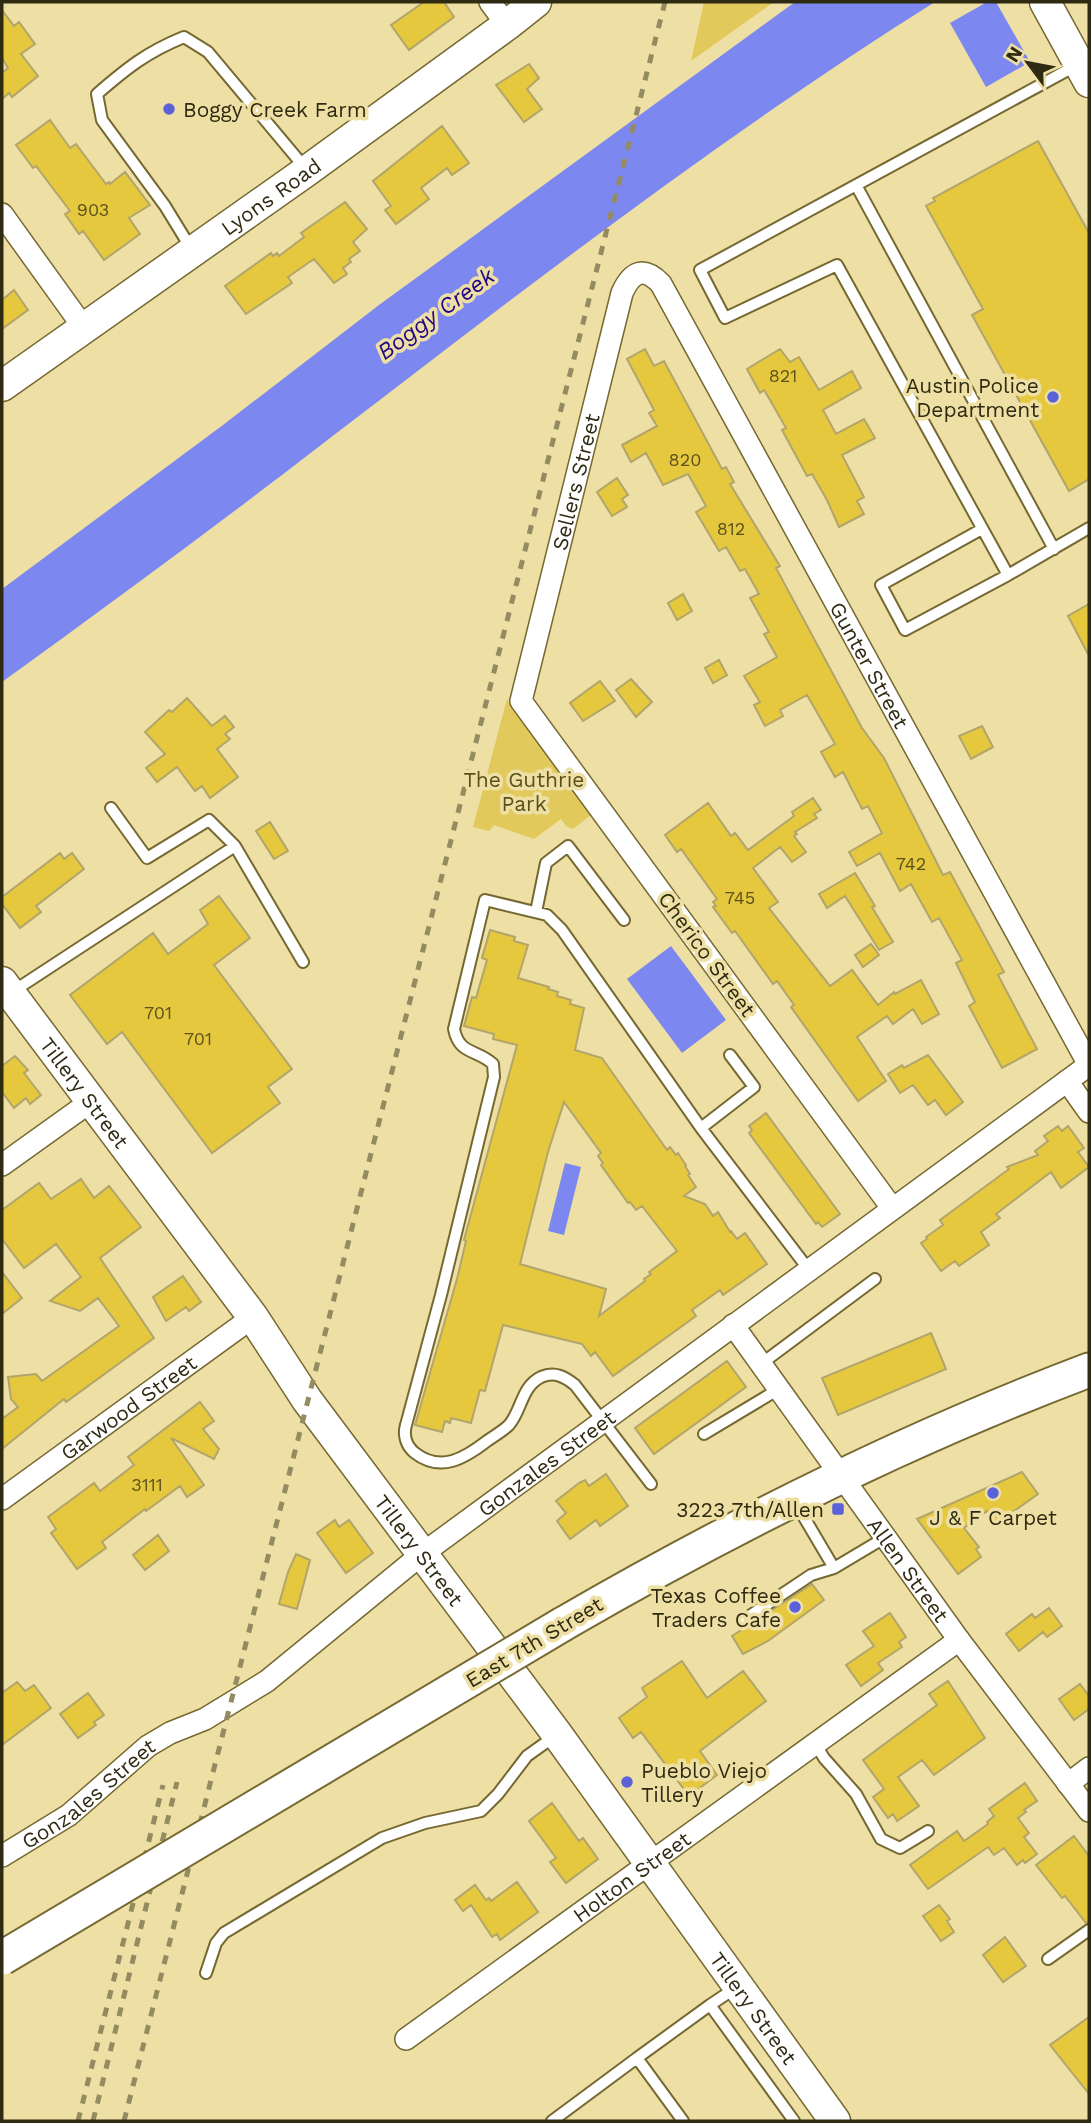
<svg xmlns="http://www.w3.org/2000/svg" width="1091" height="2123" viewBox="0 0 1091 2123" font-family="'Work Sans',sans-serif">
<style>
.green{fill:#e1c95c}
.water{fill:#7c87ef}
.building{fill:#e5c83d;stroke:#b2a56c;stroke-width:2;fill-rule:evenodd}
.lines{fill:none;stroke-linecap:round;stroke-linejoin:round}
.lane-casing{stroke:#756831;stroke-width:14}
.street-casing{stroke:#756831;stroke-width:24}
.secondary-casing{stroke:#756831;stroke-width:33}
.primary-casing{stroke:#756831;stroke-width:37}
.lane{stroke:#fff;stroke-width:10}
.street{stroke:#fff;stroke-width:21}
.secondary{stroke:#fff;stroke-width:30}
.primary{stroke:#fff;stroke-width:33}
.rail{stroke:#958b61;stroke-width:5;stroke-dasharray:9 9;stroke-linecap:butt}
.primary-bridge-casing{stroke:#756831;stroke-width:37;stroke-linecap:butt}
.primary-bridge{stroke:#fff;stroke-width:33}
.poi-dot{fill:#5b61d8;stroke:#eee0a5;stroke-width:2.5}
.labels{text-anchor:middle;dominant-baseline:central;stroke-width:7;stroke-linejoin:round;paint-order:stroke}
.number-label{font-size:18px;fill:#5c521d}
.poi-label{font-size:21px;fill:#2f2a12;stroke:#eee0a5;text-anchor:end}
.street-label{font-size:21px;fill:#2f2a12;stroke:#eee0a5}
.park-label{font-size:21px;fill:#5b4f1a;stroke:#eee0a5}
.water-label{font-size:23px;font-style:italic;fill:#230587;stroke:#eee0a5}
</style>
<rect width="100%" height="100%" fill="#eee0a5"/>
<path class="green" d="M704,2H774L691,61Z
M507,699L591,815L573,829L566,826L561,819L534,839L494,825L489,831L473,827Z"/>
<path class="water" d="M795,2H935C707,145 495,312 282,475C190,545 96,614 2,682V589L223,425L379,305Z
M987,2H996L1030,62L986,87L950,23Z
M671,946L726,1020L682,1053L627,979Z
M565,1163L581,1167L564,1235L548,1231Z"/>
<path class="building" d="M424,2H444L454,17L409,50L391,25Z
M2,10L14,26L19,22L35,44L21,54L38,76L12,97L9,93L2,99V73L8,68L2,58Z
M529,64L539,78L527,89L542,109L524,122L496,85Z
M50,120L70,148L76,144L106,184L109,182L110,184L125,172L150,205L129,218L140,234L104,260L83,231L79,234L65,214L70,211L36,166L33,168L16,145Z
M442,126L469,163L452,175L447,168L421,188L429,199L396,224L385,210L391,206L373,181Z
M1038,141L1089,233V479L1069,491L972,315L983,309L926,206L935,201L933,198Z
M345,202L367,229L353,242L360,251L349,259L351,262L343,268L347,274L334,283L314,259L288,277L292,283L246,314L225,286L271,253L273,256L277,253L279,256L304,237L301,233Z
M14,290L28,310L2,329V300Z
M645,349L654,366L664,361L722,469L726,467L734,482L730,484L780,566L776,568L862,728L884,758L943,875L950,872L1004,972L998,975L1037,1049L1002,1068L969,1006L975,1002L956,963L962,960L939,918L932,922L911,884L900,891L880,853L857,866L849,852L882,833L868,806L862,809L843,772L835,777L821,752L835,744L807,695L780,710L783,716L765,726L754,705L760,702L744,676L777,657L764,634L769,632L750,598L759,594L745,569L740,571L726,547L719,551L696,512L706,506L688,474L663,485L646,453L631,462L622,445L657,426L649,413L654,410L627,359Z
M780,349L790,362L799,357L819,390L852,371L861,388L823,410L836,434L864,419L875,438L842,455L864,497L857,501L864,514L839,527L827,500L812,474L807,476L782,430L786,428L770,400L764,390L760,393L747,369Z
M617,478L628,495L622,499L627,507L612,516L597,492Z
M683,594L692,611L677,620L668,603Z
M1089,604V656L1068,616Z
M719,660L727,675L713,683L705,668Z
M631,679L652,702L636,717L616,690Z
M600,681L615,701L583,721L570,703Z
M187,698L212,726L225,716L234,727L225,734L230,739L217,749L238,777L210,798L202,786L195,791L177,767L157,782L146,768L165,754L145,732L169,710L172,712Z
M982,726L993,747L971,759L959,736Z
M813,798L821,810L814,814L817,818L795,832L797,834L794,836L806,852L792,862L780,847L753,868L778,902L769,908L830,986L852,970L878,1005L894,992L895,994L921,980L939,1014L922,1024L913,1009L893,1024L887,1016L857,1037L886,1081L858,1101L791,1007L794,1005L777,981L773,984L735,931L732,933L713,907L716,906L713,902L717,899L681,849L677,852L665,835L708,803L731,836L735,833L748,850L794,816L792,812Z
M270,822L288,851L274,859L256,831Z
M60,853L64,859L72,853L84,869L36,906L41,912L20,928L2,904V897Z
M855,873L875,906L872,907L893,942L879,950L845,896L827,908L819,894Z
M219,896L250,938L214,965L292,1069L268,1087L280,1103L212,1153L122,1032L107,1044L70,995L153,933L168,954L208,924L200,910Z
M490,930L515,937L514,941L528,945L518,978L549,987L548,989L558,992L557,996L571,1000L570,1004L584,1008L575,1050L602,1058L667,1150L670,1147L676,1155L678,1153L686,1165L685,1166L690,1174L688,1175L696,1187L684,1196L705,1204L713,1216L718,1212L730,1232L731,1231L737,1239L745,1233L767,1264L723,1295L720,1290L692,1310L696,1316L613,1376L595,1352L591,1356L582,1344L503,1325L485,1391L480,1390L471,1423L451,1418L450,1423L445,1421L442,1432L415,1425L457,1279L466,1241L464,1240L517,1045L493,1039L494,1034L464,1026L472,997L476,998L487,960L482,958ZM564,1102L601,1153L598,1156L603,1163L601,1165L628,1203L630,1202L636,1210L642,1206L677,1251L649,1272L651,1274L644,1279L645,1281L599,1316L606,1289L520,1264L548,1152Z
M871,944L879,955L863,967L855,955Z
M928,1055L963,1102L946,1115L935,1100L928,1105L913,1085L900,1093L888,1074L902,1065L904,1068Z
M15,1056L28,1070L24,1073L41,1095L30,1104L26,1098L14,1108L2,1092V1066Z
M766,1113L840,1214L822,1227L818,1222L816,1224L749,1133L752,1130L749,1126Z
M1058,1126L1062,1131L1068,1126L1084,1148L1078,1152L1089,1167L1061,1188L1051,1172L996,1214L1000,1218L981,1232L989,1245L959,1266L955,1261L941,1271L921,1243L927,1239L926,1237L943,1225L940,1220L1009,1169L1007,1167L1038,1155L1035,1151L1048,1141L1044,1136Z
M81,1179L94,1198L109,1186L141,1227L100,1258L154,1338L66,1402L64,1399L2,1449V1419L18,1407L11,1399L8,1377L36,1374L42,1381L119,1326L98,1298L80,1311L50,1301L81,1277L56,1244L24,1268L2,1239V1210L39,1183L51,1199Z
M2,1272L22,1298L2,1314Z
M183,1276L201,1302L189,1311L186,1307L166,1321L153,1297Z
M931,1333L946,1369L838,1415L822,1378Z
M727,1361L746,1387L654,1454L635,1428Z
M200,1402L214,1421L203,1429L219,1449L214,1459L171,1438L204,1485L187,1497L180,1486L146,1511L145,1509L102,1542L106,1548L77,1569L51,1533L56,1529L48,1517L94,1483L100,1491L134,1465L128,1457Z
M1022,1472L1038,1494L996,1524L987,1511L964,1528L979,1547L976,1549L981,1557L958,1574L917,1519Z
M606,1474L628,1506L600,1526L596,1520L570,1539L557,1521L566,1513L556,1501L579,1483L585,1480L589,1486Z
M335,1520L339,1527L349,1520L373,1553L346,1573L317,1533Z
M158,1535L169,1551L145,1570L133,1555Z
M296,1554L310,1560L297,1609L279,1604L288,1572Z
M812,1584L824,1600L768,1641L743,1654L732,1636Z
M1049,1608L1062,1626L1047,1637L1043,1632L1019,1651L1006,1634L1032,1614L1035,1618Z
M890,1613L906,1637L899,1642L902,1647L878,1663L883,1670L861,1686L846,1665L874,1646L863,1631Z
M682,1661L707,1698L743,1671L766,1701L700,1751L717,1775L689,1796L641,1732L633,1738L619,1718L647,1697L642,1688Z
M948,1681L985,1738L934,1775L922,1760L898,1777L919,1806L897,1821L893,1814L888,1818L873,1797L884,1789L863,1760L937,1705L929,1694Z
M17,1682L25,1691L34,1685L51,1708L2,1745V1693Z
M1080,1684L1089,1696V1709L1074,1720L1059,1699Z
M88,1693L104,1715L94,1722L96,1725L78,1738L60,1714Z
M1025,1783L1037,1801L1024,1810L1026,1812L1018,1818L1029,1833L1024,1837L1037,1854L1025,1863L1023,1860L1017,1865L1004,1848L994,1855L988,1847L928,1889L910,1865L957,1831L964,1841L988,1824L987,1822L994,1816L989,1809Z
M552,1803L579,1841L583,1838L598,1859L566,1883L550,1862L556,1858L529,1821Z
M1074,1836L1089,1856V1922L1086,1923L1065,1896L1062,1898L1036,1865Z
M517,1882L538,1912L500,1940L497,1934L492,1937L471,1905L463,1911L455,1900L475,1885L486,1900L489,1898L491,1901Z
M939,1905L950,1919L947,1921L954,1932L941,1941L923,1916Z
M1005,1937L1026,1966L1003,1982L983,1955Z
M1089,2017V2094L1050,2045Z"/>
<g class="lines">
<g class="lane-casing">
<path id="lane" d="M1077,65L700,270L725,318L837,265L1008,575L1089,528
M856,185L1054,549
M192,250L165,206L102,120L97,94C127,68 147,52 184,37L208,52L306,169
M982,529L881,585L905,630L1008,575
M111,808L147,858L209,820L235,846
M536,912L546,863L568,846L624,920
M12,992L235,846L303,962
M701,1128L754,1087L730,1055
M761,1364L875,1279
M704,1434L779,1389
M651,1484L575,1385C565,1377 555,1371 541,1377C521,1387 522,1410 509,1425C503,1431 494,1436 487,1441C465,1458 441,1473 415,1453C406,1446 403,1435 406,1425L441,1295L494,1077L493,1064C477,1049 459,1055 454,1029L485,900L547,915L562,930L701,1128L809,1270
M795,1502L834,1568L886,1537
M745,1619L811,1575L834,1568
M815,1743L824,1758L856,1794L881,1839L900,1848L928,1831
M1048,1959L1089,1930
M206,1973L216,1943L224,1933L382,1838L425,1823L481,1811L498,1794L527,1756L555,1736
M710,2005L737,1987
M552,2121L637,2058
M683,2121L637,2058L710,2005L794,2121"/>
</g>
<g class="street-casing">
<g id="street">
<path d="M490,2L507,25"/>
<path d="M2,214L84,328"/>
<path d="M1067,1081L1089,1112"/>
<path d="M2,1165L90,1102"/>
<path id="s1" d="M892,1208L521,701L622,293C632,271 644,266 661,284L1089,1065"/>
<path id="s2" d="M733,1325L959,1640L1089,1811"/>
<path id="s3" d="M2,1499L253,1317"/>
<path d="M1068,1784L1089,1768"/>
<path id="s4" d="M2,1856L69,1815L148,1746L170,1733L205,1719L267,1681L422,1554L1089,1065"/>
<path id="s5" d="M406,2039L959,1640"/>
</g>
</g>
<g class="secondary-casing">
<g id="secondary">
<path d="M1045,2L1089,82"/>
<path id="s6" d="M2,386L308,170L507,25L536,2"/>
<path id="s7" d="M2,982L253,1317L307,1400L557,1734L835,2121"/>
</g>
</g>
<g class="primary-casing">
<path id="primary" d="M563,1624C732,1526 906,1439 1089,1370"/>
</g>
<use href="#lane" class="lane"/>
<use href="#street" class="street"/>
<use href="#secondary" class="secondary"/>
<use href="#primary" class="primary"/>
<path class="rail" d="M78,2121L163,1785
M93,2121L177,1782
M124,2121L665,2"/>
<g class="primary-bridge-casing">
<path id="primary-bridge" d="M2,1958L563,1624"/>
</g>
<use href="#primary-bridge" class="primary-bridge"/>
</g>
<g class="poi-dot">
<circle cx="169" cy="109" r="7"/>
<circle cx="1053" cy="397" r="7"/>
<circle cx="993" cy="1493" r="7"/>
<rect x="831" y="1502" width="14" height="14" rx="3.5"/>
<circle cx="795" cy="1607" r="7"/>
<circle cx="627" cy="1782" r="7"/>
</g>
<g class="labels">
<g class="number-label">
<text x="93" y="209">903</text>
<text x="783" y="375">821</text>
<text x="685" y="459">820</text>
<text x="731" y="528">812</text>
<text x="911" y="863">742</text>
<text x="740" y="897">745</text>
<text x="158" y="1012">701</text>
<text x="198" y="1038">701</text>
<text x="147" y="1484">3111</text>
</g>
<g class="poi-label">
<text x="183" y="109" text-anchor="start">Boggy Creek Farm</text>
<text x="1039" y="385">Austin Police<tspan x="1039" dy="24">Department</tspan></text>
<text x="824" y="1509">3223 7th/Allen</text>
<text x="993" y="1517" text-anchor="middle">J &amp; F Carpet</text>
<text x="781" y="1595">Texas Coffee<tspan x="781" dy="24">Traders Cafe</tspan></text>
<text x="641" y="1770" text-anchor="start">Pueblo Viejo<tspan x="641" dy="24">Tillery</tspan></text>
</g>
<g class="street-label">
<text stroke="none"><textPath href="#s6" startOffset="329">Lyons Road</textPath></text>
<text stroke="none"><textPath href="#s1" startOffset="854">Sellers Street</textPath></text>
<text stroke="none"><textPath href="#s1" startOffset="1535">Gunter Street</textPath></text>
<text transform="translate(707 954) rotate(54)">Cherico Street</text>
<text stroke="none"><textPath href="#s7" startOffset="138">Tillery Street</textPath></text>
<text stroke="none"><textPath href="#s3" startOffset="156">Garwood Street</textPath></text>
<text stroke="none"><textPath href="#s4" startOffset="674">Gonzales Street</textPath></text>
<text stroke="none"><textPath href="#s7" startOffset="705">Tillery Street</textPath></text>
<text stroke="none"><textPath href="#s2" startOffset="301">Allen Street</textPath></text>
<text transform="translate(534 1642) rotate(-31)">East 7th Street</text>
<text stroke="none"><textPath href="#s4" startOffset="107">Gonzales Street</textPath></text>
<text stroke="none"><textPath href="#s5" startOffset="278">Holton Street</textPath></text>
<text stroke="none"><textPath href="#s7" startOffset="1272">Tillery Street</textPath></text>
</g>
<g class="park-label">
<text x="524" y="779">The Guthrie<tspan x="524" dy="24">Park</tspan></text>
</g>
<g class="water-label">
<text transform="translate(436 314) rotate(-36)">Boggy Creek</text>
</g>
</g>
<rect width="1091" height="2123" fill="none" stroke="#2f2a12" stroke-width="7"/>
<g transform="translate(1028 63) rotate(302)" stroke="#eee0a5" stroke-width="5" paint-order="stroke">
<path d="M0-5L12 26L0 18L-12 26Z" fill="#2f2a12"/>
<text y="-10" font-size="19" font-weight="bold" text-anchor="middle" fill="#2f2a12">N</text>
</g>
</svg>
